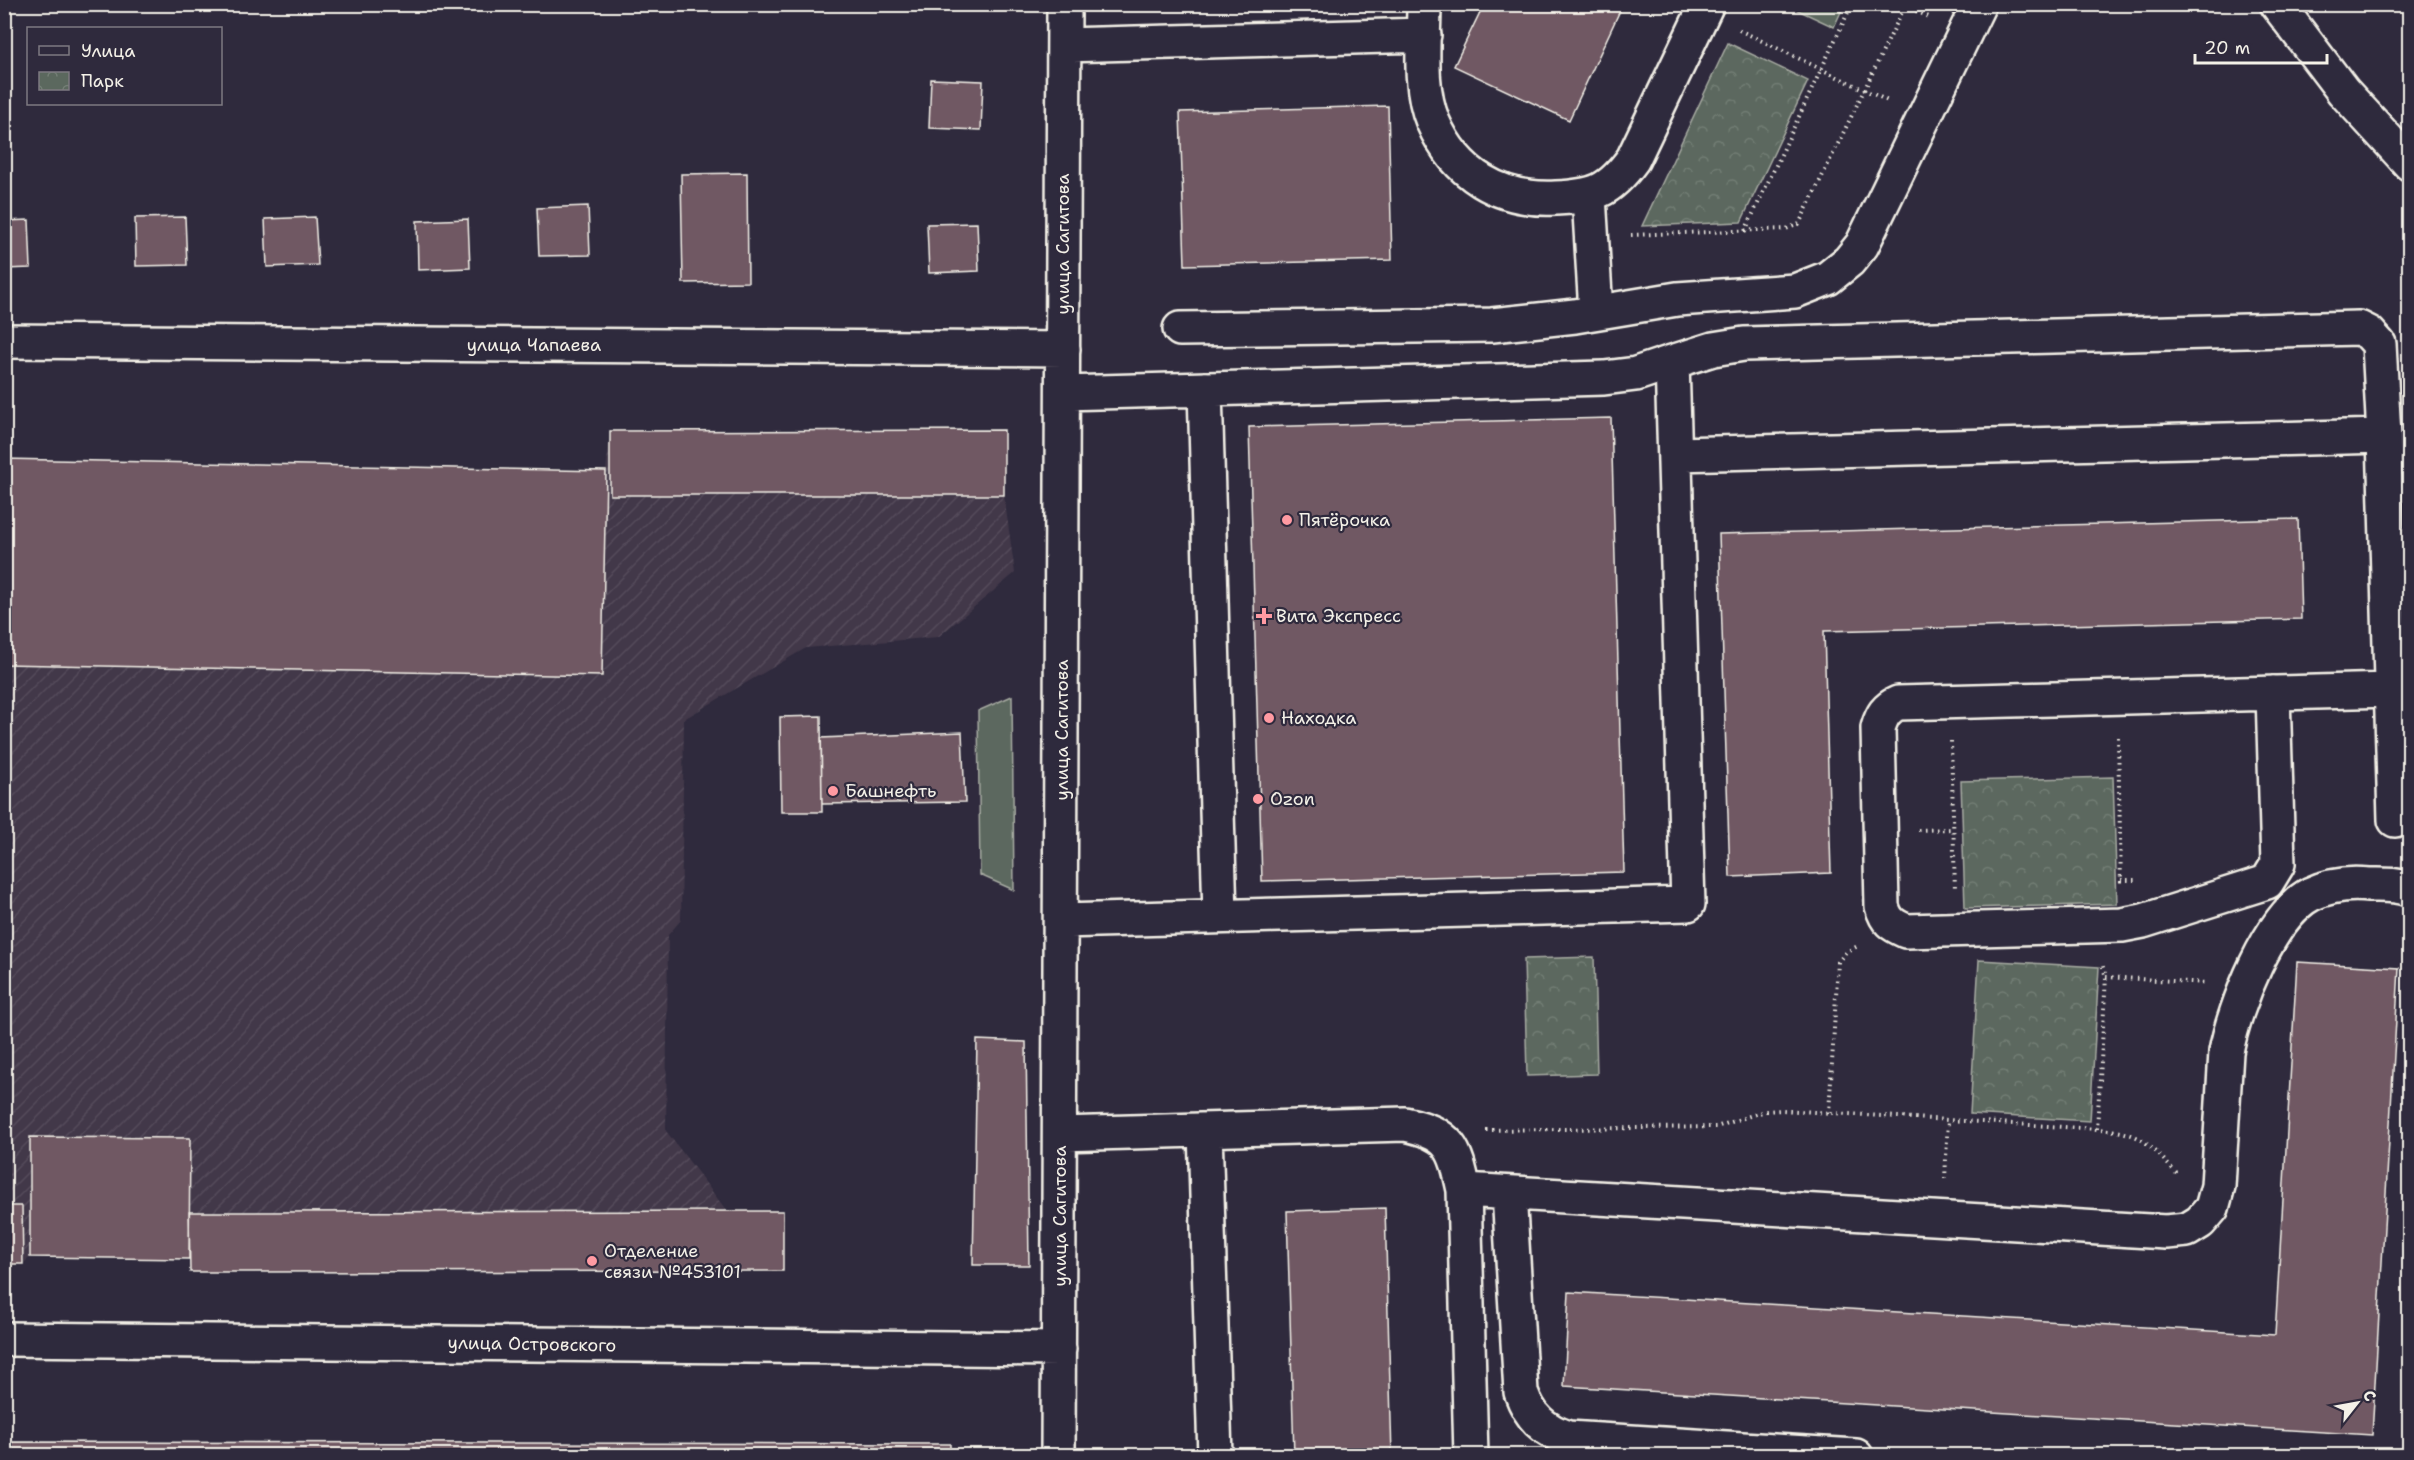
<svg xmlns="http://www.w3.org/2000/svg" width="2414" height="1460" viewBox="0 0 2414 1460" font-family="'Shantell Sans',sans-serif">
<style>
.industrial{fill:url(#industrial-furrows)}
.grass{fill:#5b685e;stroke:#a8aca3;stroke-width:1.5}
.park{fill:url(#park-crowns);stroke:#a8aca3;stroke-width:1.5}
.building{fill:#705864;stroke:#f4f1e8;stroke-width:1.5}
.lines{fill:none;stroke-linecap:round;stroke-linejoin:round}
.minor-casing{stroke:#f4f1e8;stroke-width:38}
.path{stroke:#f4f1e8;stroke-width:4;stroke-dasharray:1.5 4.5;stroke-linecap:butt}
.minor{stroke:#2f2a3d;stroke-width:33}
.poi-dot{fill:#ff9aa2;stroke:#2f2a3d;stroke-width:2}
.labels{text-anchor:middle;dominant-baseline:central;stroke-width:4.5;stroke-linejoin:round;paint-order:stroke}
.street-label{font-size:18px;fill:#f4f1e8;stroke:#2f2a3d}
.poi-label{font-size:18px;fill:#f4f1e8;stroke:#2f2a3d;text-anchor:start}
</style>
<defs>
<pattern id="industrial-furrows" width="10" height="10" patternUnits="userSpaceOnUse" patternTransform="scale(1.5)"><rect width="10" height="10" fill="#423849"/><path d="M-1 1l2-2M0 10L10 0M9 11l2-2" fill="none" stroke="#554c5a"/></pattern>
<pattern id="park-crowns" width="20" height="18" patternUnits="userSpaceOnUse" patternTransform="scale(1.5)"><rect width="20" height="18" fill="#5b685e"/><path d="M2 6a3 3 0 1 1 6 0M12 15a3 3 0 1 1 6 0" fill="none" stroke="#737e75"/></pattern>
</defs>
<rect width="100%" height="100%" fill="#2f2a3d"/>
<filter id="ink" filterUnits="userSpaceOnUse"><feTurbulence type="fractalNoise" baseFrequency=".0167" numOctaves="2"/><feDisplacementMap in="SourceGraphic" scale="12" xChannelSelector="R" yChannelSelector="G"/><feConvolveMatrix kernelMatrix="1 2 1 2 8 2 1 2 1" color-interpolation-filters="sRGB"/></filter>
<g filter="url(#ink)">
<path class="industrial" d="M1004,430V495L1015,573L938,637L806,648L684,719L681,920L668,935L666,1131L727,1211H783V1271L190,1272L189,1259L30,1257L23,1264H5V459L606,471L610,431Z"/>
<path class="grass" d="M1787,5H1844L1834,27Z
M1012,696L1014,890L980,875L978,711Z"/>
<path class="park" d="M1728,43L1808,81L1741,222L1642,226Z
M2113,777L2117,904L1965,908L1961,781Z
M1594,957L1597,1074L1527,1076L1524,959Z
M1979,960L2099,967L2090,1121L1970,1114Z"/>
<path class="building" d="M1484,4H1623L1569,120L1454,66Z
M931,79L983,81L981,130L929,128Z
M1388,106L1392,260L1185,265L1180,112Z
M747,173L748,282L683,283L681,174Z
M588,206L590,255L539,256L537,208Z
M185,217L187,265L136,266L135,218Z
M315,217L318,265L267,267L265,219Z
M468,219L470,268L418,270L417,221Z
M29,220L31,268L4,269V221Z
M977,223L979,271L929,273L927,224Z
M1611,418L1624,872L1262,881L1249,427Z
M1004,430V495H610V431Z
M4,459L606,471L602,676L4,664Z
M2298,519L2301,619L1824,631L1831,873L1730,877L1719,534Z
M821,716L822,812H781L780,717Z
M962,732L965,802L822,804L821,738Z
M2297,962L2399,968L2372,1435L1564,1386L1569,1292L2275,1335Z
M977,1040L1026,1042L1029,1265H973Z
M30,1137L190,1138L189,1259L30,1257Z
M4,1206H22L23,1264H4Z
M1385,1208L1392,1456H1294L1287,1211Z
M783,1211V1271L190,1272L189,1212Z
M4,1442L950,1444V1456H4Z"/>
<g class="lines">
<g class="minor-casing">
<path id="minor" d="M1424,4C1424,43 1418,86 1433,122C1456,175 1500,201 1556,198C1595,196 1609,192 1633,159L1707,4
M2277,4L2343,91L2410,164
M1064,45L1424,35
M1589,196L1596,312
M1180,329L1492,325L1575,316L1677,299L1795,291L1828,278L1849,261L1862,245L1979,4
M4,341L1063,349
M1672,362L1713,349L1744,344L2359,328L2369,333L2379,344L2384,436
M1205,389L1220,916
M1675,454L2384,436L2395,820
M2273,693L2278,864L2267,882L2143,921L2122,925L1906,931C1892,925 1886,921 1882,906L1878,728C1882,715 1886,708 1898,703L2391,690
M1061,921L1688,904L1672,362L1636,374L1604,378L1063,393
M1205,1130L1215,1456
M1060,1134L1405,1124C1451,1134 1455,1148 1464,1190L1471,1456
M1464,1190L2166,1232L2187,1230L2200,1222L2212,1208L2218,1186L2226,1052C2234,1008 2270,915 2311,894C2330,885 2349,883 2369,885C2382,885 2398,884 2410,890
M1509,1193L1521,1392C1530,1417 1543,1430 1568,1438L1856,1456
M4,1339L1059,1349
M1058,1456L1064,4"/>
</g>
<path class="path" d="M1905,6L1929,17
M1739,30L1890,102
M1745,231L1852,4
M1631,235L1786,229L1799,224L1906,4
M2118,737L2121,885
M1951,741L1955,890
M1918,830L1953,829
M2121,880H2135
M2106,977L2207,983
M1829,1113L1838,962L1846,952L1860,945
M2097,1129L2106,977L2102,964
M1486,1130L1716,1127L1765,1111L1782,1110L2097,1129C2144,1132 2147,1143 2178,1175
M1945,1179L1948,1120"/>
<use href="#minor" class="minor"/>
</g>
</g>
<g class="poi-dot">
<circle cx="1287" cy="520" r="6"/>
<path d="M1261 607h6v6h6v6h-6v6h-6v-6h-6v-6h6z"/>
<circle cx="1269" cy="718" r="6"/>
<circle cx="833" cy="791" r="6"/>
<circle cx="1258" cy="799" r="6"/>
<circle cx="592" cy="1261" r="6"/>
</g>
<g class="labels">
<g class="street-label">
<text transform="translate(1063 244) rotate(-90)">улица Сагитова</text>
<text x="534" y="345">улица Чапаева</text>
<text transform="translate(1062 730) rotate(-90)">улица Сагитова</text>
<text transform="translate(1060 1216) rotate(-90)">улица Сагитова</text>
<text transform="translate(532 1344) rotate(1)">улица Островского</text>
</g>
<g class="poi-label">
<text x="1299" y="520">Пятёрочка</text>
<text x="1276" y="616">Вита Экспресс</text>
<text x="1281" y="718">Находка</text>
<text x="845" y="791">Башнефть</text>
<text x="1270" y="799">Ozon</text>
<text x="604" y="1251">Отделение<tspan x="604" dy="21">связи №453101</tspan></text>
</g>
</g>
<rect width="2414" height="1460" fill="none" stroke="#2f2a3d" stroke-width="24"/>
<rect x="12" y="12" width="2390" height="1436" fill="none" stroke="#f4f1e8" stroke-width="2" filter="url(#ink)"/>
<rect x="27" y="27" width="195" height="78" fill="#2f2a3d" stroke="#7e7a81" stroke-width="1.5"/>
<rect x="39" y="46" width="30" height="9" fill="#2f2a3d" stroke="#7e7a81" stroke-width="1.5"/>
<text x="81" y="57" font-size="18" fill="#f4f1e8">Улица</text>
<rect x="39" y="72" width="30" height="18" fill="url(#park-crowns)" stroke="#7e7a81" stroke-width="1.5"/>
<text x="81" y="87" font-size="18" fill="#f4f1e8">Парк</text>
<g transform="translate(2357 1403) rotate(59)" stroke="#2f2a3d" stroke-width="4.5" paint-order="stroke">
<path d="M0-4.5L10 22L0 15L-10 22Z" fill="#f4f1e8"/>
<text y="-9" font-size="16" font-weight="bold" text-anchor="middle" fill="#f4f1e8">С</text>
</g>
<path d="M2195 54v9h132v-9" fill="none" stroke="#f4f1e8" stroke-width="3"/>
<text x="2204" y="54" font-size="18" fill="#f4f1e8" stroke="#2f2a3d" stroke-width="4.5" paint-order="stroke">20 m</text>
</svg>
